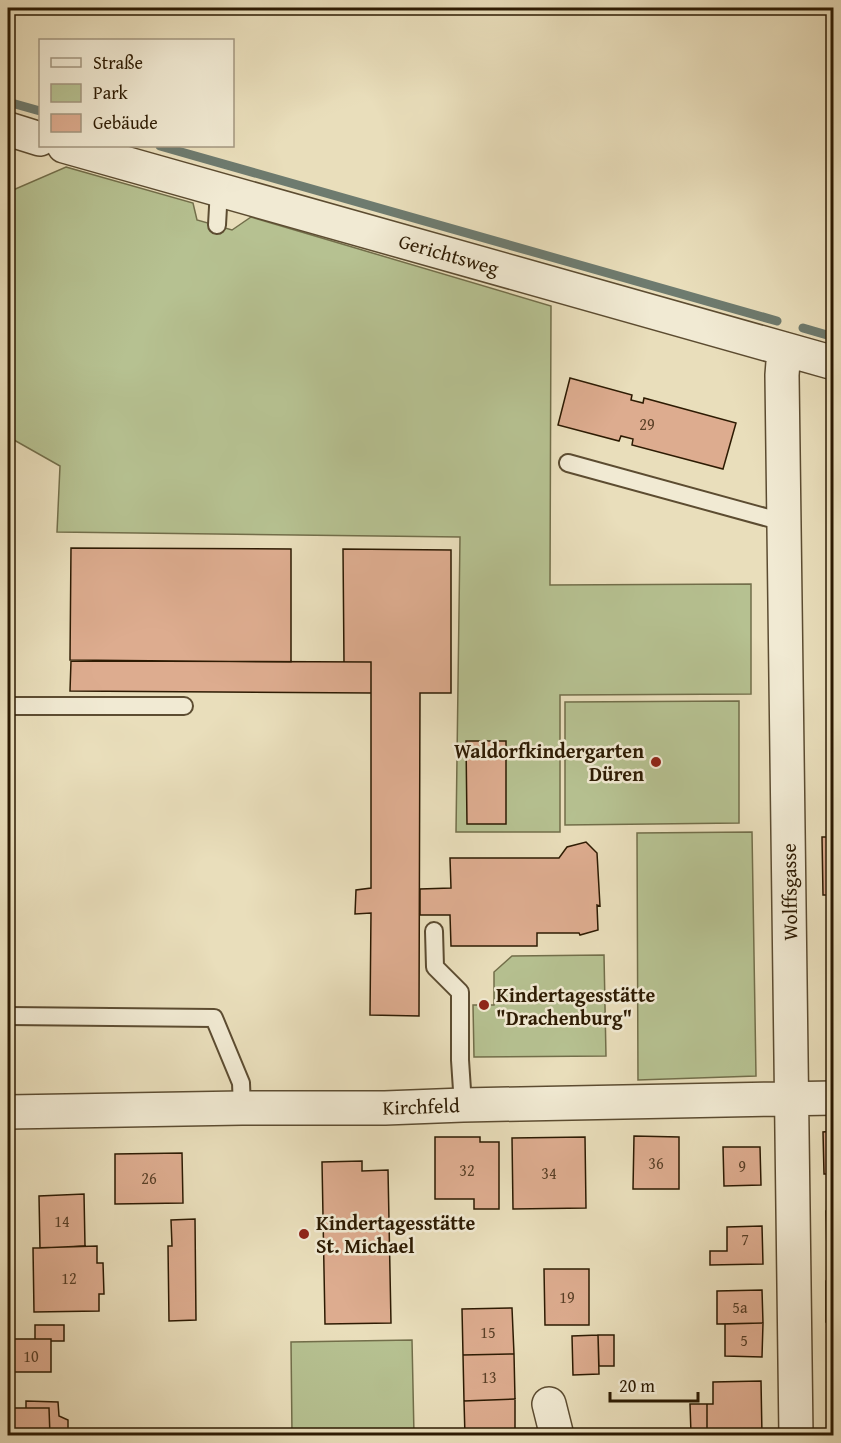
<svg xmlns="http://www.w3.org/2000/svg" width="841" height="1443" viewBox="0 0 841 1443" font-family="'Gentium Book Plus',serif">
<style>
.green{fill:#b6c191;stroke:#726e4a;stroke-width:1.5}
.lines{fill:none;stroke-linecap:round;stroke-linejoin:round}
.stream{stroke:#6e7b6f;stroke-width:9}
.building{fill:#ddac8f;stroke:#2d1b03;stroke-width:1.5}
.lane-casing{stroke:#5c4c31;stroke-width:20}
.street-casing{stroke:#5c4c31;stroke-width:36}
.lane{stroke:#f1ead3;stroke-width:16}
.street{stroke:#f1ead3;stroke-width:33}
.poi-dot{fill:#8f2418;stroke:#f1ead3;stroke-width:2}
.labels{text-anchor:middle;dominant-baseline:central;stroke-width:5;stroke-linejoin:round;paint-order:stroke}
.number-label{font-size:16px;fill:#593f26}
.street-label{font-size:20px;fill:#2d1b03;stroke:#f1ead3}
.poi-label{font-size:20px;font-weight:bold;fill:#2d1b03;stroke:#f1ead3;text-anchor:start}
</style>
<rect width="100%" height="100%" fill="#e9debb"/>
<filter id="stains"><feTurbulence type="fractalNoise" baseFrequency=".00333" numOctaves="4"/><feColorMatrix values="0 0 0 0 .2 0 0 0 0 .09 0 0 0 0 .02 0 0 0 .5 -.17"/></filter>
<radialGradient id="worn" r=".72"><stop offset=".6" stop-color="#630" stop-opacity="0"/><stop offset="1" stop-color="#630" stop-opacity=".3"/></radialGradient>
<path class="green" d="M66,167L193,203L197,220L232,230L251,217L551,306L550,585L751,584V694L560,695V832H456L460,537L57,532L60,466L14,440L13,190Z
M739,701V823L565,825V702Z
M752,832L756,1076L638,1080L637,833Z
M604,955L606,1056L474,1057L473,1005H494V972L512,956Z
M412,1340L414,1435H292L291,1342Z"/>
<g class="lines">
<path class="stream" d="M8,102L40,111
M160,146L777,321
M803,328L834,337"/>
</g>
<path class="building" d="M570,378L632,395L631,400L643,403L644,398L736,423L723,469L632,445L633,439L621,436L619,441L558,425Z
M71,548L291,549V662L70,660Z
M343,549L451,550V693H420L419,1016L370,1015L371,913L355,914L356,890L371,888V662H344Z
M71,661L371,662V693L70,691Z
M466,741H506V824H467Z
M822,837H834V895H823Z
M586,842L597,853L600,906L597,905L598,930L580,935L579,933H537V946H451L450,915H420V889L451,888L450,858H559L567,847Z
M834,1131V1174H824L823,1132Z
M634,1136L679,1137V1189H633Z
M435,1137H480V1142H499V1209H474V1199H435Z
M585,1137L586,1208L513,1209L512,1138Z
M723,1147H760L761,1185L724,1186Z
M182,1153L183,1203L115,1204V1154Z
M362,1161V1171L388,1170L391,1323L325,1324L322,1162Z
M84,1194L85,1246L40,1248L39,1196Z
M826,1211H834V1252H827Z
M195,1219L196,1320L169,1321L168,1246H172L171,1220Z
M762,1226L763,1264L710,1265V1251H727V1227Z
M97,1246V1263H103L104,1294H99V1311L34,1312L33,1248Z
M544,1269H589V1325H545Z
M826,1281H834V1322H826Z
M762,1290L763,1323L717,1324V1291Z
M512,1308L514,1354L463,1355L462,1309Z
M763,1323L762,1357L725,1356V1324Z
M35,1325H64V1341H51V1339H35Z
M598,1335H614V1366H599Z
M598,1335L599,1374L573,1375L572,1336Z
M11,1339H51V1372H11Z
M827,1344H834V1389H827Z
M514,1354L515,1399L464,1401L463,1355Z
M761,1381L762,1436H707V1404H713V1382Z
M515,1399V1436H465L464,1401Z
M26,1401L58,1402L59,1416L68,1420V1436H50L49,1408H26Z
M690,1404H707V1433L691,1434Z
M10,1408H49L50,1436H11Z
M828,1413H834V1436H828Z"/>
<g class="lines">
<g class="lane-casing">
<path id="lane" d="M217,225L219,189
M568,463L783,522
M8,706H184
M434,931L435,967L460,992V1060L463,1105
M8,1016L214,1018L241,1083L242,1108"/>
</g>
<g class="street-casing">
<path id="street" d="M8,129L40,139
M64,146L834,363
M784,349L782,375L796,1436
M8,1112L242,1108H385L463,1105L834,1098
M549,1404L557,1436"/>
</g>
<use href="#lane" class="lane"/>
<use href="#street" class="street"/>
</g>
<g class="poi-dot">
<circle cx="656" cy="762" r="6"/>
<circle cx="484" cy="1005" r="6"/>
<circle cx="304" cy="1234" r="6"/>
</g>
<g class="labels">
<g class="number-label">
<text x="647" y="424">29</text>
<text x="656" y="1163">36</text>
<text x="742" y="1166">9</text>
<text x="467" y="1170">32</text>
<text x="549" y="1173">34</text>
<text x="149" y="1178">26</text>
<text x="62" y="1221">14</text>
<text x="745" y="1239">7</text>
<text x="69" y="1278">12</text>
<text x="567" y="1297">19</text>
<text x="740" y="1307">5a</text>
<text x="488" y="1332">15</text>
<text x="744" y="1340">5</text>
<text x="31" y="1356">10</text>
<text x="489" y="1377">13</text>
</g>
<g class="street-label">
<text transform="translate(449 254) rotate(16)">Gerichtsweg</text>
<text transform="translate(789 892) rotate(-91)">Wolffsgasse</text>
<text transform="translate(421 1106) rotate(-2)">Kirchfeld</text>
</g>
<g class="poi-label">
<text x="644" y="750" text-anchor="end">Waldorfkindergarten<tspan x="644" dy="23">Düren</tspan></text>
<text x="496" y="994">Kindertagesstätte<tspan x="496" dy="23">"Drachenburg"</tspan></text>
<text x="316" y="1222">Kindertagesstätte<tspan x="316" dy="23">St. Michael</tspan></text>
</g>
</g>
<rect width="841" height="1443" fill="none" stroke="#e9debb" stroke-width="30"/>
<rect x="9" y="9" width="823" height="1425" fill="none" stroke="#2d1b03" stroke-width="3"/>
<rect x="15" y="15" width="811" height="1413" fill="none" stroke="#2d1b03" stroke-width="1.5"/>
<rect x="39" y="39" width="195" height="108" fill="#f1ead3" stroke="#a39780" stroke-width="1.5"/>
<rect x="51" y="58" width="30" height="9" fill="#f1ead3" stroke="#a39780" stroke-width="1.5"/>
<text x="93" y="69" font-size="18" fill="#2d1b03">Straße</text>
<rect x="51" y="84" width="30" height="18" fill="#b6c191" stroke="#a39780" stroke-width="1.5"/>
<text x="93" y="99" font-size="18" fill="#2d1b03">Park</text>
<rect x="51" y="114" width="30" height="18" fill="#ddac8f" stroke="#a39780" stroke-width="1.5"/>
<text x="93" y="129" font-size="18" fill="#2d1b03">Gebäude</text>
<path d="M610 1392v9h88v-9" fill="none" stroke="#2d1b03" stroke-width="3"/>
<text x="619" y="1392" font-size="18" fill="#2d1b03" stroke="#f1ead3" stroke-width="4.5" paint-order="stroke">20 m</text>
<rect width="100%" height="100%" filter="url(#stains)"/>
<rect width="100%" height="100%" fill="url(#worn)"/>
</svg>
